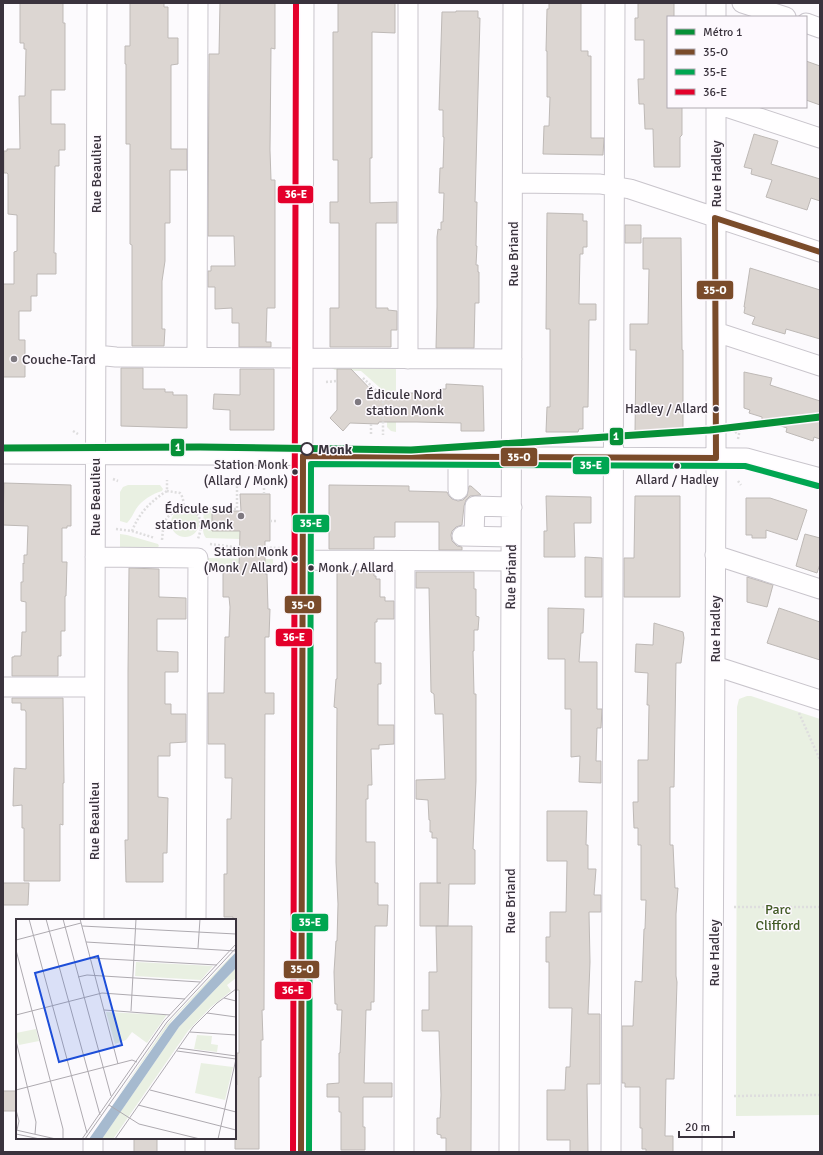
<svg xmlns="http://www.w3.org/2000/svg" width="823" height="1155" viewBox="0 0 823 1155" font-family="Signika,sans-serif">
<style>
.green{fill:#e9f0e2}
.building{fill:#dcd6d2;stroke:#beb9b6}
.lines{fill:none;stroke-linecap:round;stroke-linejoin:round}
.minor-casing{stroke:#c9c5cc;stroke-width:21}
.path{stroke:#deddde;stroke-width:2.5;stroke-dasharray:2 2;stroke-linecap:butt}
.minor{stroke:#fffeff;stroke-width:19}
.bus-1-casing{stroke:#fdf9fe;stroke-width:9}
.bus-2-casing{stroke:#fdf9fe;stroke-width:9}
.bus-3-casing{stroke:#fdf9fe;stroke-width:9}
.bus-1{stroke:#7a4b2a;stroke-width:6}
.bus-2{stroke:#00a651;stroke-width:6}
.bus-3{stroke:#e4002b;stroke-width:6}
.metro-1-casing{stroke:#fdf9fe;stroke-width:10}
.metro-1{stroke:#069037;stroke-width:7}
.poi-dot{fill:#7e7980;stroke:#fdf9fe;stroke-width:1.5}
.bus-dot{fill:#3a333d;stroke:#fdf9fe;stroke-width:1.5}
.stop-dot{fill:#fdf9fe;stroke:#3a333d;stroke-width:2}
.labels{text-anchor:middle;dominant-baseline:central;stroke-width:3;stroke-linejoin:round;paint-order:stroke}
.bus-label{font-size:13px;fill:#3a333d;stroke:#fdf9fe;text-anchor:end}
.street-label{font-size:14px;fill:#3a333d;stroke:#fdf9fe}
.poi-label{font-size:14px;fill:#3a333d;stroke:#fdf9fe;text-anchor:start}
.stop-label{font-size:14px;font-weight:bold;fill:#3a333d;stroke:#fdf9fe;text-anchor:start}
.park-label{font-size:14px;fill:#425a25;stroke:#fdf9fe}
.inset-road{fill:none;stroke:#aeaab0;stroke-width:1}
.view{fill:#1d4ed8;fill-opacity:0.15;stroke:#1d4ed8;stroke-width:2}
.inset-edge{fill:none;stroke:#3a333d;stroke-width:2}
.line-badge{stroke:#fdf9fe;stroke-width:1.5}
.badge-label{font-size:11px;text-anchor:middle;font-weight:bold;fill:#fff}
</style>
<rect width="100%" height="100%" fill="#fcfafd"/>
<path class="green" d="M396,366V432L391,431L387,427V394L361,371L335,370L330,367Z
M128,485H160L163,489L162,491C152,494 142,500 136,509C133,514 131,519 127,523L120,521V492L123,487Z
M171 523a14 14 0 1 1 28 0a14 14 0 1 1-28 0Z
M203,511H212L240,531V539L206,538C200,531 205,520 203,511Z
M120,534L127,535L158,544L159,546L157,548H120Z
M204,558L273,559V567L204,566Z
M747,696H751L820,719V1115L736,1116L737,707L739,699Z"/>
<path class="building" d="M20,3H63V23H65V90H51V124H65V150H59V166H55L54,253H56V274H37V296H31V311H19V340H25V377H3V284H14V252L17,251V215L8,214V174L7,173H4V151H7V149H20L19,96H25L26,49H24V43H20Z
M130,3H164V7H168V38H178V64L171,65V149H187V170H170V223H165V261L162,281V329H165L164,346H132V245L130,244V144H126V64H125V46H130Z
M220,3H275V49L271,48L270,150L271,180H275V308H267L266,342H271V347H239V323H232V308L215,309V287H208V271H211V266H235L234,236H208L209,54H219Z
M338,3H395V33L372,32V158H370V203L397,202V223H376V308H388V310L397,311V330H391V347H330V308H339V223H330V202H338V160H333V32H338Z
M549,3H581V51H588V56H591V138H604L603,155L543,154L544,126H549L550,97H547V51H546L547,9H549Z
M638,3H674V17H668V107H682V135L680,137V167H654L653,129H645L644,104H639L638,79H644V40H635V18H638Z
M456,11H478V18H480L475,202H477L476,246H477L476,265H478V272H479V303H475L474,348H436L437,307V237L438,229L441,230V222H443L444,193H439L440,168H443L444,137H443V110H439L442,12H456Z
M806,61L820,66V105L806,100Z
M754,134L778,141L771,164L820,179V201L811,198L807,210L766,197L772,180L751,174L752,169L744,167Z
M547,213L583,214V221H587V247H583V254H580L579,304H596V320H589L588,407H583V429H579L578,432H546L547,407H550V329H546Z
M625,225H641V243H625Z
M643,238H681L682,350H683V433H635L636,350H630V324H648L649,269H643Z
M750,268L820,290V339L786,329L785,334L752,324L755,317L744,313L745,307H744Z
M121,368H143V389H165V392H173V395H187V428L121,426Z
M240,369H274V430H230V410L213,409L214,394L240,395Z
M337,369H351L377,396L407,397V393H439V389H446V384L483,386L484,431H461V423L417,422H379L378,424L350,423L343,431L330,418L337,410Z
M744,372L772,378L770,385L820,401V439L814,437L813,441L786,432L787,428L762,420V417L749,413L750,410L744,408Z
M4,483L71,485V526H67V528H62V562H67L66,596H65V631H61V656H58V676H12V657H14V656H21L22,632H26V602L21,601V582H23V563L24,564V555H27L28,526L3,525Z
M329,485L409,486V491L447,492L449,496L452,499L458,501L463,500L467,496L469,486H471L481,495L470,496L466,500L464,506L462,525L456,527L452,531L451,535L452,541L457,546L462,547V550H439V522H395V537H374V549H329Z
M240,494H270V541H265V574H267L268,609H270L269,637H265V693H274V714H265L264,1010H262L263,1040H261V1077H259V1149H235V1085H237V1053H239V990H235V920H233V917H224V874H227V819H231L232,778H225V744H208V693H224L225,637H229L230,607L229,597H223V567H239L240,531H212V511H241Z
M546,496L591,497V523H574L575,557H544V531H547Z
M635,496H680V597H624V558H634Z
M746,498H770L807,510L797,540L766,530V538H752V535H746Z
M805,534L820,538V564L817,573L796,566Z
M585,557L602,558V597H585Z
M129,568L159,569V597L186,598V619H157V651L178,652V672H165V704H171V714H186V742L170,743V756H158V797L168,798L167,853H163V882H126L125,840H128V672Z
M337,571H374V576H376V579H380V597H385V601H394V619H377V622H375V663H381V684H378V725H394V744L379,745V749H371L372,785H368V799H366V842H375V883H378V905H388L387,926H375L374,1002H371V1010H366L364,1083H392V1097H363V1127H365V1150H341V1112H339V1097H327V1084L339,1083V1053H340L342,1010H337V1004H335L334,972L336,941H337L338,904L336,862L337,708L334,707L336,679H337Z
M416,572H474V589H476V616L479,617L478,630H474V651H473L474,694H476V781L473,849L475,850V884H449L448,926H420V883H441H437V838H432V832H430V820H429L428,800L416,799V780L445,779L443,714H435L434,694L431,692L429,588H416Z
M747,577L773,585L767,607L747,602Z
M548,608L584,609L583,633H581L579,662H597V709H602L601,728H597L596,761H601V783L579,782L580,756L571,757V709H565V659H548Z
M779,608L820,622V660L767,643Z
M654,623L683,632L684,638L681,663H676L674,787H670V845H673L675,888H678L676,914V976L677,982L674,1079H666L665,1136H673V1152H646V1149H642V1128H640V1087H625V1083H622V1026H633L635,981L642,982L644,929H645L646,900H641V845H638V828H634L633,802H638V760H648L649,705H647L648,673L635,672L636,644L653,645Z
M12,698H63L64,783H63V825L60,824V881H24V828H22V805L13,806L14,768L26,769V712L25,710H21V703H12Z
M547,811H587L586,845H588V869H596L594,895H601V912H589L590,962L588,1014H600V1084H587L588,1152H570V1140H547V1090H565L566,1067H570L572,1008H549V962H546V937H550V912H566L567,861H547Z
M3,883H29L28,905H3Z
M436,926H472L471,1152H446V1138H441V1135L437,1134V1118H440L441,1095L439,1031H422V1010H429V972H437Z
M3,1091H17V1111H3Z
M134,1138H157V1152H134Z"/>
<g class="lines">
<g class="minor-casing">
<path id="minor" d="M742,3L786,17
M716,17V3
M806,23L820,28
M726,107L820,138
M513,183L600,184L630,189L820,252
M716,332L820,366
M96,355L116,357L512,359
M197,357L198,3
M408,359V3
M3,454L746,458L820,478
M458,490V457
M462,536L511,537
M474,536L475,506L512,507
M715,555L820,589
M95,557L198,558L196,920
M303,560L510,561
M715,666L820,700
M3,687H94
M94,920L97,3
M93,1152V1138
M195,1152V1138
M301,1152L304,3
M404,1152L405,561
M509,1152L513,3
M611,1152L615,3
M712,1152L716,489V107"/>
</g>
<path class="path" d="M363,378L383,397V435
M326,382L337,381
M371,424V435
M73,431L78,434
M735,433L740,429
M738,439L740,429
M113,479L118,481
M264,480V494
M738,481L741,485
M183,506L190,509L199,516L201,529L198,539
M190,509H237V480
M270,521H276
M116,529L132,531C139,513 151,501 167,491V480
M132,531L155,538
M162,540C164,518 164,518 183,506C184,502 183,497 180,493L167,491
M210,544L234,547L280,548
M799,713L820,760
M734,907H820
M734,1096L820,1095"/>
<use href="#minor" class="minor"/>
<g class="bus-1-casing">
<path id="bus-1" d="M301,1152L303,456L716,458L715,218L820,252"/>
</g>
<g class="bus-2-casing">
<path id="bus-2" d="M309,1152L311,464L745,466L818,486"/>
</g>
<g class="bus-3-casing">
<path id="bus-3" d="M293,1152L296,3"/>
</g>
<use href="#bus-1" class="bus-1"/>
<use href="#bus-2" class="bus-2"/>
<use href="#bus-3" class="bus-3"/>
<g class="metro-1-casing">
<path id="metro-1" d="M3,448L200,447L411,450L710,430L820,417"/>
</g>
<use href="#metro-1" class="metro-1"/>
</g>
<g class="poi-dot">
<circle cx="14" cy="359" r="4"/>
<circle cx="358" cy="402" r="4"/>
<circle cx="241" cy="516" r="4"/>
</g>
<g class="bus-dot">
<circle cx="716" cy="409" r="3.5"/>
<circle cx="677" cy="466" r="3.5"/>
<circle cx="295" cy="472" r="3.5"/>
<circle cx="295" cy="559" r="3.5"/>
<circle cx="311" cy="568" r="3.5"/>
</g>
<circle class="stop-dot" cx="307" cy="449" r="6"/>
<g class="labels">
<g class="bus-label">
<text x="708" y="409">Hadley / Allard</text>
<text x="288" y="465">Station Monk<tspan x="288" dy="16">(Allard / Monk)</tspan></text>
<text x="677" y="480" text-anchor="middle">Allard / Hadley</text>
<text x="288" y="552">Station Monk<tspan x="288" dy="16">(Monk / Allard)</tspan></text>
<text x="318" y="568" text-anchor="start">Monk / Allard</text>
</g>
<g class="street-label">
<text transform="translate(96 174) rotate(-90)">Rue Beaulieu</text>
<text transform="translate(716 174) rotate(-90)">Rue Hadley</text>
<text transform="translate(513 254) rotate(-90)">Rue Briand</text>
<text transform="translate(95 497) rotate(-90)">Rue Beaulieu</text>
<text transform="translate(511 577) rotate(-89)">Rue Briand</text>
<text transform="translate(715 629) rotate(-90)">Rue Hadley</text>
<text transform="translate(94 821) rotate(-90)">Rue Beaulieu</text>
<text transform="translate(510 901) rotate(-90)">Rue Briand</text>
<text transform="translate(714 953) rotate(-90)">Rue Hadley</text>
</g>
<g class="poi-label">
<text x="22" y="359">Couche-Tard</text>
<text x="366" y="394">Édicule Nord<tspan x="366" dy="16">station Monk</tspan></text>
<text x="233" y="508" text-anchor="end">Édicule sud<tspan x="233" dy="16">station Monk</tspan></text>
</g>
<g class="stop-label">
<text x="318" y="449">Monk</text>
</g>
<g class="park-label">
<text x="778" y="909">Parc<tspan x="778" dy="16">Clifford</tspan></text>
</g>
</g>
<g transform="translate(16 919)">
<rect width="220" height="220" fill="#fcfafd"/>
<path d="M218,34L207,49L157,100L96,186L151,105ZM120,43L197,47L185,61L119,57ZM220,49V59L211,66L215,72L195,88L172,112L97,220H86L163,108ZM90,93L150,96V97L131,124L116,113L110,121L99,125ZM20,110L23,122L3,126L0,114ZM181,116L196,117L195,125L202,126L201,133L178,130ZM185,144L217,148L209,181L179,174Z" fill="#e9f0e2"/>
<path d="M220,33V49L163,108L86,220H73L153,106Z" fill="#a6bacf"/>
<path class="inset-road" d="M13,0L71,214M30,0L84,196M47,0L95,177M64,0L102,145M66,7L220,15M0,21L65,4M70,23L220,32M182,29L184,0M0,31L47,210V220M74,39L201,46M62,58L71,56L184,63M208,79L220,82M88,91L154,96M115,92L120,0M191,94L220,98M0,96L86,74L169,80M174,113L220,116M0,122L20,203L19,215M162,129L220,137M161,132L220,140M0,171L116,141L121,143M134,171L220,193M93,186L123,205L184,220M122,186L220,211M0,191L3,202L1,211M0,211L40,220M0,215L24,220M66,220L148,102L220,25M69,220L151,103L220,29M99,220L177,108L201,84L220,70M202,220L220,140"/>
<path class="view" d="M82,37L106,126L43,143L19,54Z"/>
<rect width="220" height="220" class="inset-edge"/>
</g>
<g class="line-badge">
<rect x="277" y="185" width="37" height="19" rx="4" fill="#e4002b"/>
<rect x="696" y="280" width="38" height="20" rx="4" fill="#7a4b2a"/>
<rect x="609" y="427" width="15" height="19" rx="4" fill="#069037"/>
<rect x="170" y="438" width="15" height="19" rx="4" fill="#069037"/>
<rect x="500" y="447" width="38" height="20" rx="4" fill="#7a4b2a"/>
<rect x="572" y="456" width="38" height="19" rx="4" fill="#00a651"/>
<rect x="292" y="514" width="38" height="19" rx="4" fill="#00a651"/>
<rect x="284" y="595" width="38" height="19" rx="4" fill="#7a4b2a"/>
<rect x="275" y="628" width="38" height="19" rx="4" fill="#e4002b"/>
<rect x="291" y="913" width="38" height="19" rx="4" fill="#00a651"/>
<rect x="283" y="960" width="37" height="19" rx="4" fill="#7a4b2a"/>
<rect x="274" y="981" width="38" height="19" rx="4" fill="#e4002b"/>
</g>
<g class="badge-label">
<text x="296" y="198">36-E</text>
<text x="715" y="294">35-O</text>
<text x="616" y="440">1</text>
<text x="178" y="451">1</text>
<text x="519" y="461">35-O</text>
<text x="591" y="469">35-E</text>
<text x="311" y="527">35-E</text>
<text x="303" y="609">35-O</text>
<text x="294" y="641">36-E</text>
<text x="310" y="926">35-E</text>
<text x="302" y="973">35-O</text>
<text x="293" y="994">36-E</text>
</g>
<rect width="823" height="1155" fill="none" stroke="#3a333d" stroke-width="8"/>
<rect x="667" y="16" width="140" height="92" fill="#fdf9fe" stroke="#afaab1"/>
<rect x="675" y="29" width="20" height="6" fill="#069037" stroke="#afaab1"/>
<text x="703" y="36" font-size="12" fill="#3a333d">Métro 1</text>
<rect x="675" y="49" width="20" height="6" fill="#7a4b2a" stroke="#afaab1"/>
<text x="703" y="56" font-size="12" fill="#3a333d">35-O</text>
<rect x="675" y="69" width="20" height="6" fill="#00a651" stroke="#afaab1"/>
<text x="703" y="76" font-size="12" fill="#3a333d">35-E</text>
<rect x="675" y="89" width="20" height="6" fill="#e4002b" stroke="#afaab1"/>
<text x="703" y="96" font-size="12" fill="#3a333d">36-E</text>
<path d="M679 1131v6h55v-6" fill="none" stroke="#3a333d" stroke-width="2"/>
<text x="685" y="1131" font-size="12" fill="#3a333d" stroke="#fdf9fe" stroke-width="3" paint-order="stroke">20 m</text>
</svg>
